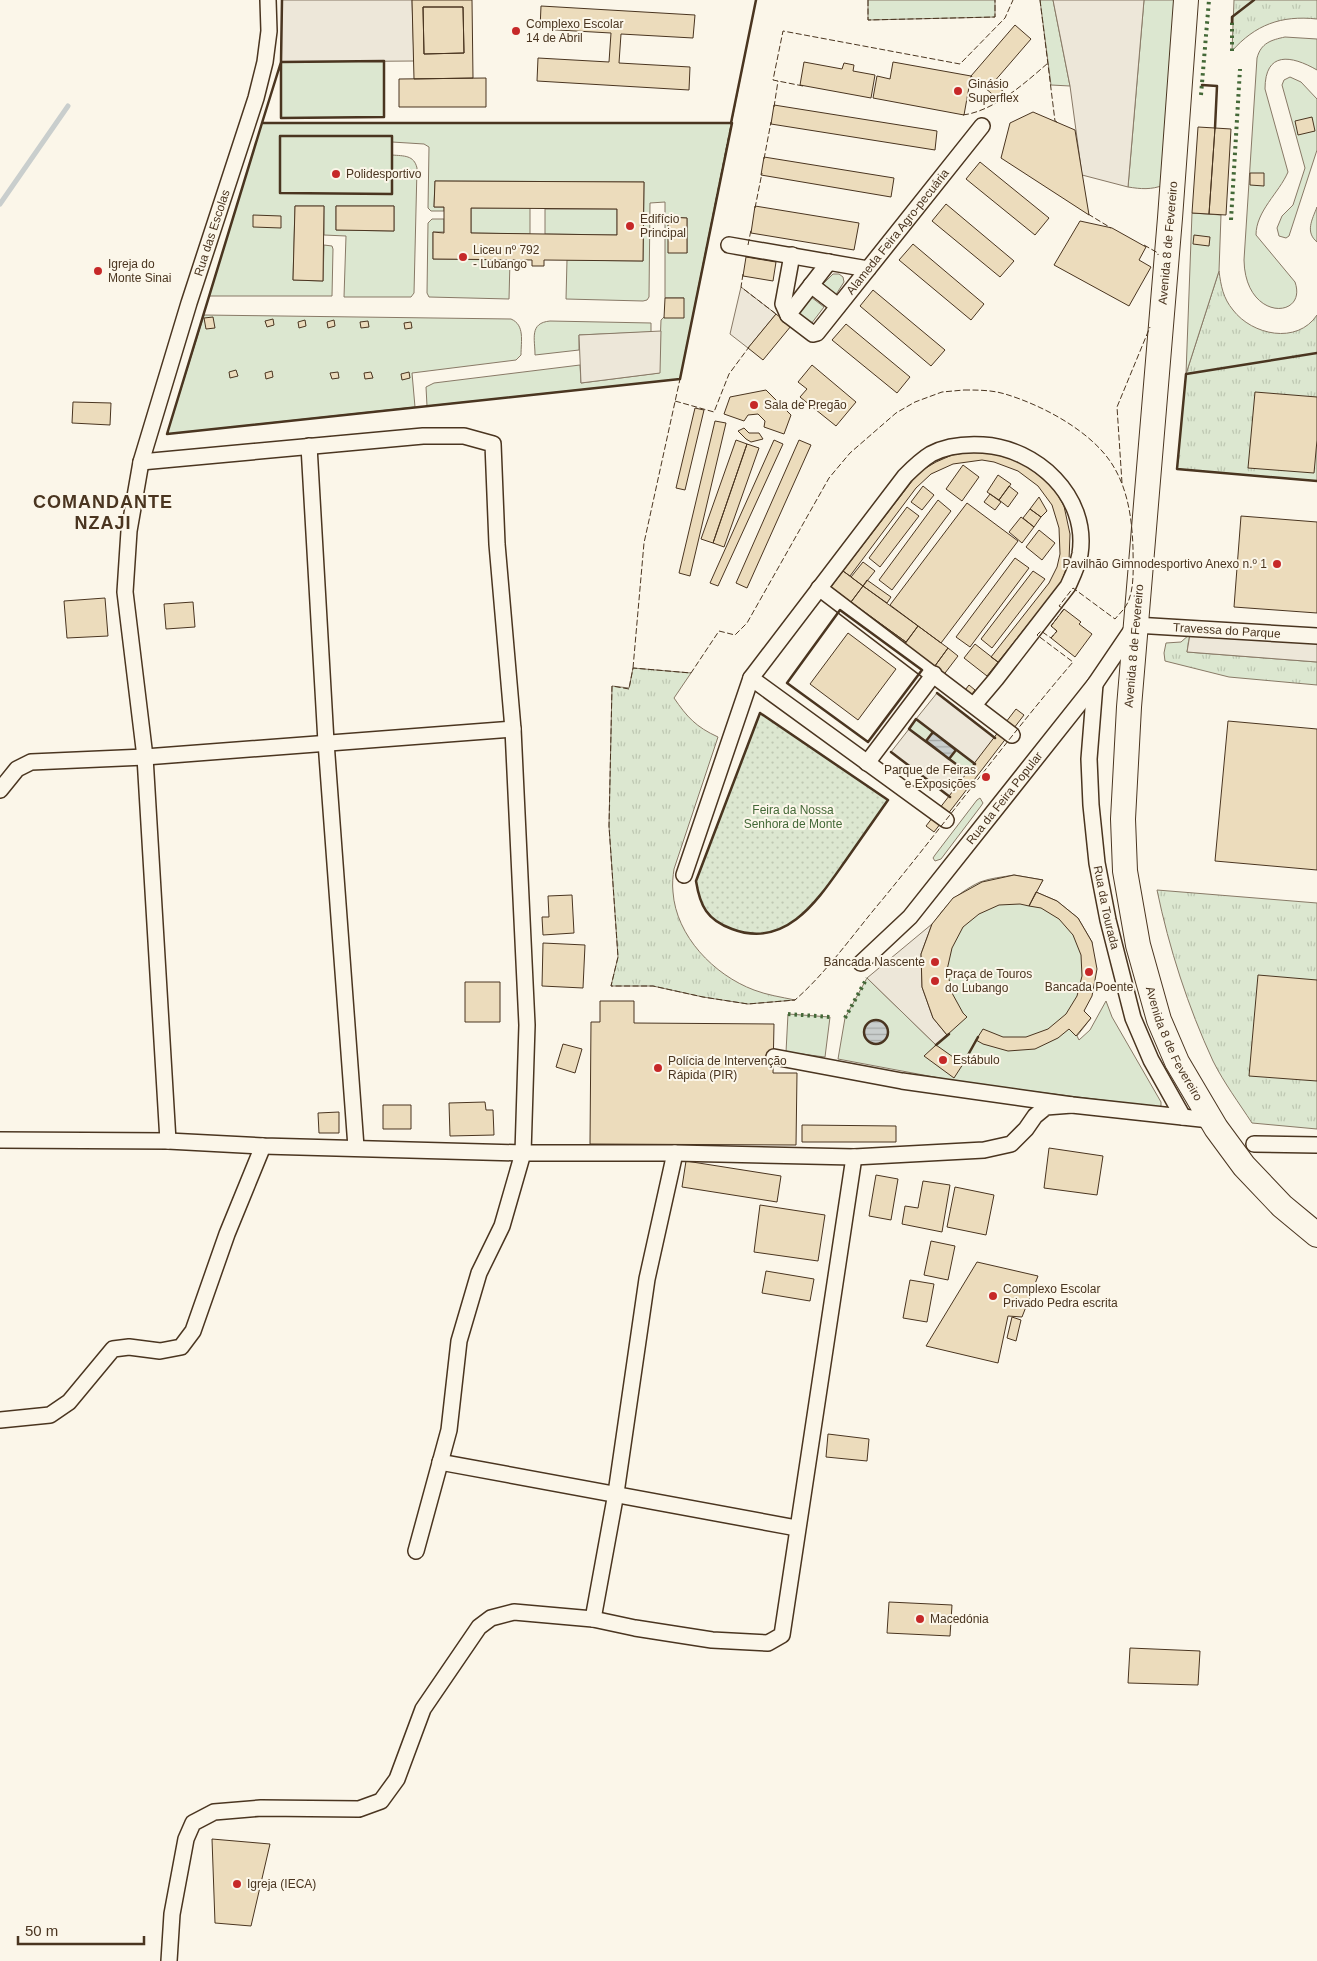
<svg xmlns="http://www.w3.org/2000/svg" width="1317" height="1961" viewBox="0 0 1317 1961" font-family="Helvetica,sans-serif">
<style>
.grass{fill:url(#grass-tufts);stroke:#887966}
.park{fill:url(#park-dots);stroke:#887966}
.garden{fill:#dce7d0;stroke:#887966;fill-rule:evenodd}
.parking{fill:#ede7d9;stroke:#887966}
.water{fill:url(#water-rules);stroke:#887966}
.lines{fill:none;stroke-linecap:round;stroke-linejoin:round}
.stream{stroke:#c9cecd;stroke-width:5}
.building{fill:#ecdcbc;stroke:#4a3520;fill-rule:evenodd}
.street-casing{stroke:#4a3520;stroke-width:18}
.primary-casing{stroke:#4a3520;stroke-width:26}
.street{stroke:#fbf6e9;stroke-width:15}
.primary{stroke:#fbf6e9;stroke-width:24}
.hedge{stroke:#436837;stroke-width:4;stroke-dasharray:2.5 4;stroke-linecap:butt}
.fence{stroke:#4a3520;stroke-width:1;stroke-dasharray:6 2.5;stroke-linecap:butt}
.wall{stroke:#4a3520;stroke-width:2.5}
.poi-dot{fill:#c62828;stroke:#fbf6e9;stroke-width:2}
.labels{text-anchor:middle;dominant-baseline:central;stroke-width:4;stroke-linejoin:round;paint-order:stroke}
.poi-label{font-size:12px;fill:#4a3520;stroke:#fbf6e9;text-anchor:start}
.street-label{font-size:12px;fill:#4a3520;stroke:#fbf6e9}
.park-label{font-size:12px;fill:#436837;stroke:#fbf6e9}
.district-label{font-size:18px;font-weight:bold;letter-spacing:1px;fill:#4a3520;stroke:#fbf6e9}
</style>
<defs>
<pattern id="grass-tufts" width="24" height="20" patternUnits="userSpaceOnUse" patternTransform="scale(1.25)"><rect width="24" height="20" fill="#dce7d0"/><path d="M3 7l-1-3M5 7V3M7 7l1-3M15 17l-1-3M17 17v-4M19 17l1-3" fill="none" stroke="#bec7b2"/></pattern>
<pattern id="park-dots" width="8" height="8" patternUnits="userSpaceOnUse" patternTransform="scale(1.25)"><rect width="8" height="8" fill="#dce7d0"/><path d="M2 2h.1M6 6h.1" fill="none" stroke="#bec7b2" stroke-width="1.8" stroke-linecap="round"/></pattern>
<pattern id="water-rules" width="6" height="5" patternUnits="userSpaceOnUse" patternTransform="scale(1.25)"><rect width="6" height="5" fill="#c9cecd"/><path d="M0 2.5h6" fill="none" stroke="#a5a8a6"/></pattern>
</defs>
<rect width="100%" height="100%" fill="#fbf6e9"/>
<path class="grass" d="M1234,0H1317V19C1281,15 1255,25 1232,51Z
M1219,271C1221,286 1223,298 1233,310C1252,335 1297,345 1317,315V481L1177,469L1186,374Z
M1190,634L1187,652L1317,662V685L1229,677L1165,661L1164,653L1166,643L1181,642Z
M633,668L691,673L674,698C687,717 696,727 718,737L674,869C673,876 672,884 673,892C676,936 714,975 754,990C767,995 781,997 795,1000L748,1004L703,997L653,986H611L618,957L609,826L612,686L629,688Z
M1157,890L1317,903V1129L1252,1123C1239,1103 1224,1083 1213,1061C1188,1007 1169,948 1157,890Z"/>
<path class="park" d="M760,713L888,800C874,820 860,840 846,860C819,898 787,950 732,929C707,920 700,906 696,881Z"/>
<path class="garden" d="M868,0H995V17L868,20Z
M1040,0H1053L1070,86L1051,85Z
M1144,0H1175L1164,185C1151,190 1141,189 1128,187Z
M1285,37L1317,39V70C1291,55 1265,51 1265,89L1288,172C1279,193 1256,211 1256,235L1295,282C1308,319 1245,322 1244,260L1257,58C1261,43 1271,40 1285,37Z
M384,61V117L281,118V62Z
M1290,77L1301,82L1317,99V150L1289,236L1286,238L1279,236L1277,228L1282,216L1293,205L1305,168L1282,85L1284,80Z
M262,123H732L680,379L427,406L426,387L434,383L580,365L581,383L659,373L661,320L684,298H665V202L650,203L649,297L647,300L643,301L566,299L567,260L643,261L644,182L435,181L434,207H444V211H431L428,208L429,147L424,144L392,142V155C404,156 414,155 417,168L414,293L411,297H344L346,236L324,235V206H295L293,280L323,281L324,245L332,246L333,249L332,296H209ZM336,206H394V231L336,230ZM669,217L687,218V253Z
M1317,207V242C1305,232 1312,220 1317,207Z
M471,208H530V234L471,233Z
M545,209H617V235L545,234Z
M1192,213L1221,215L1219,271L1186,374Z
M432,219H444V232H433V259L510,260L509,299L429,297L427,293L428,223Z
M833,274H839L843,277L844,282L835,296L822,285Z
M811,297L824,307L811,324L798,313Z
M204,315L511,319C525,325 521,341 521,355L516,360L412,373L415,407L167,434Z
M550,321L651,323V332L579,335V350L535,355C535,339 529,323 550,321Z
M916,719L933,732L926,741L909,729Z
M956,750L975,764L968,773L949,759Z
M980,798L983,803L981,806L941,859L935,861L933,858L935,855L977,800Z
M1014,875L1043,880L1036,892L1057,901L1078,918L1092,942L1084,1011L1091,1018L1077,1036L1079,1040L1090,1030L1106,1001L1112,1017L1161,1102V1106L1158,1107L966,1083L838,1059L845,1018L867,978L936,1045L947,1035C943,1029 936,1024 933,1017C905,965 928,906 980,882C990,878 1003,877 1014,875Z
M788,1014L830,1017L825,1057L786,1052Z"/>
<path class="parking" d="M282,0H412L414,61L281,62Z
M1053,0H1144L1128,187L1082,175L1070,86Z
M741,287L776,314L748,348L730,334Z
M661,331L660,373L581,383L579,335Z
M1190,634L1317,643V662L1187,652Z
M937,693L995,738L975,764L916,719Z
M909,729L968,773L950,797L891,752Z
M932,924L921,954L922,987L933,1018L947,1035L936,1045L867,978Z"/>
<path class="water" d="M933,732L956,750L949,759L926,741Z
M864 1032a12 12 0 1 1 24 0a12 12 0 1 1-24 0Z"/>
<g class="lines">
<path class="stream" d="M0,204L68,106"/>
</g>
<path class="building" d="M412,0H472L473,78L414,79ZM423,7H463L464,53L424,54Z
M541,6L695,15L693,38L621,34L619,63L690,67L689,90L537,81L538,58L609,62L611,33L540,29Z
M423,7H463L464,53L424,54Z
M1015,25L1031,39L993,83L1004,92L998,99L971,76Z
M804,62L842,69L844,63L854,65L853,71L875,75L871,98L800,85Z
M893,62L971,76L964,115L873,98L877,76L890,79Z
M486,78V107H399V79Z
M774,105L937,131L935,150L771,124Z
M1033,112L1075,130L1089,215L1001,158L1010,123Z
M1312,117L1315,131L1298,135L1295,121Z
M1198,127L1215,128L1209,214L1192,213Z
M1215,128L1231,129L1226,215L1209,214Z
M764,157L894,178L891,197L761,175Z
M980,162L1049,218L1035,235L966,179Z
M1250,173H1264V186L1250,185Z
M435,181L644,182L643,261L544,260V266H532V260L433,259V232L444,233V207H434ZM471,208L617,209V235L471,233Z
M946,204L1014,261L1000,277L932,221Z
M295,206H324L323,281L293,280Z
M336,206H394V231L336,230Z
M755,206L859,223L854,250L751,233Z
M253,215L281,216V228L253,227Z
M668,217L687,218V253H668Z
M1080,221L1112,228L1146,247L1139,260L1151,267L1129,306L1054,265Z
M1194,235L1210,237L1209,246L1193,244Z
M913,244L984,304L971,320L899,260Z
M746,257L776,262L773,281L743,276Z
M873,290L945,350L931,366L860,306Z
M665,298H684V318H664Z
M776,314L791,326L763,360L748,348Z
M213,317L215,328L206,329L204,318Z
M273,319L274,325L267,327L265,321Z
M305,320L306,326L299,328L298,322Z
M334,320L335,326L328,328L327,322Z
M368,321L369,327L361,328L360,322Z
M411,322L412,328L405,329L404,323Z
M846,324L910,377L897,393L832,340Z
M812,365L856,402L836,426L800,397L807,389L798,382Z
M236,370L238,376L230,378L229,372Z
M272,371L273,377L266,379L265,373Z
M338,372L339,378L332,379L330,373Z
M371,372L373,378L365,379L364,373Z
M409,372L410,378L402,380L401,374Z
M766,390L791,415L784,434L764,427L765,421L758,414L748,415L744,421L724,414L730,397Z
M1255,392L1317,397V440L1314,473L1248,468Z
M73,402L111,403L110,425L72,423Z
M695,408L704,410L685,490L676,488Z
M715,421L726,423L690,576L679,573Z
M744,428L749,433H759L763,439L751,442L746,439L738,431Z
M736,440L747,444L713,543L701,539Z
M774,440L783,444L718,586L710,583Z
M799,440L811,445L747,588L736,583Z
M747,444L759,448L724,547L713,543Z
M970,452H986L1016,460L1030,468L1044,480L1056,492L1064,506L1070,534L1069,561L1061,583L998,662L991,657L1049,583L1057,567L1060,554L1059,528L1052,505L1038,486L1018,471L994,462L982,460L953,464L931,474L916,488L850,576L843,571L919,472L936,462L952,455Z
M963,465L979,477L962,501L946,489Z
M998,475L1011,484L999,500L987,492Z
M923,486L934,495L922,510L911,502Z
M1009,486L1018,493L1008,507L999,500Z
M990,494L1001,502L995,510L984,502Z
M1039,497L1047,511L1041,517L1030,509Z
M938,500L951,511L892,590L879,580Z
M967,503L1018,541L941,643L890,605Z
M907,507L919,516L880,567L869,558Z
M1030,509L1041,517L1034,527L1023,518Z
M1241,516L1317,522V613L1234,607Z
M1021,517L1034,527L1022,543L1009,532Z
M1039,530L1055,543L1042,560L1026,547Z
M1015,558L1029,568L970,647L956,637Z
M863,562L875,571L863,586L851,577Z
M843,571L863,586L851,602L831,587Z
M1033,571L1045,579L992,648L981,639Z
M867,580L891,597L887,603L863,586Z
M863,586L918,626L906,642L851,602Z
M105,598L108,636L67,638L64,601Z
M193,602L195,627L166,629L164,604Z
M1064,609L1081,622L1079,624L1092,634L1075,657L1051,638L1057,631L1051,626Z
M871,617L906,642L902,648L867,623Z
M918,626L948,648L932,670L902,648Z
M848,633L896,669L858,720L810,684Z
M975,644L998,662L987,676L964,658Z
M948,648L958,656L942,677L932,670Z
M969,685L975,690L968,699L962,694Z
M1016,709L1024,715L934,832L926,826Z
M1228,721L1317,729V870L1215,861Z
M1014,875L1043,880L1029,906L1020,904L999,905L979,914L963,927L952,948L947,970L952,993L963,1013L967,1017L947,1035L933,1018L922,987L921,954L932,924L953,898L982,882Z
M1036,892L1057,901L1078,918L1092,942L1097,969L1092,996L1084,1011L1091,1018L1076,1036L1069,1029L1058,1038L1035,1049L1008,1051L983,1044L976,1040L983,1029L1003,1037H1026L1048,1029L1066,1014L1077,996L1082,976L1081,955L1073,935L1059,919L1041,908L1029,906Z
M572,895L574,933L543,935L542,917H549L548,896Z
M543,943L585,945L583,988L542,986Z
M1258,975L1317,980V1081L1249,1076Z
M465,982H500V1022H465Z
M600,1001H634V1023L774,1024L773,1073H797L796,1145L590,1144L591,1022H600Z
M563,1044L582,1049L575,1073L556,1067Z
M936,1045L963,1064L954,1078L924,1056Z
M485,1102L486,1110H493L494,1135L450,1136L449,1103Z
M383,1105H411V1129H383Z
M339,1112V1133H319L318,1113Z
M802,1125L896,1126V1142H802Z
M1049,1148L1103,1156L1097,1195L1044,1188Z
M686,1161L781,1176L777,1202L682,1187Z
M876,1175L898,1179L891,1220L869,1216Z
M923,1181L950,1185L942,1232L902,1224L905,1206L918,1208Z
M955,1187L994,1195L986,1235L947,1227Z
M760,1205L825,1215L818,1261L754,1252Z
M931,1241L955,1246L948,1280L924,1275Z
M977,1262L1038,1276L1022,1317L1008,1316L998,1363L926,1346Z
M766,1271L814,1279L810,1301L762,1293Z
M910,1280L934,1284L927,1322L903,1318Z
M1012,1317L1021,1320L1016,1341L1007,1338Z
M828,1434L869,1439L867,1461L826,1457Z
M889,1602L952,1605L950,1636L887,1633Z
M1130,1648L1200,1651L1198,1685L1128,1683Z
M212,1839L270,1844L251,1926L215,1923Z"/>
<g class="lines">
<g class="street-casing">
<g id="street">
<path d="M729,245L868,269"/>
<path id="s1" d="M829,262L788,315L813,334L817,333L982,126"/>
<path d="M811,285L838,306"/>
<path d="M788,315L783,304L792,255"/>
<path d="M309,446L326,742L356,1147"/>
<path d="M141,462L423,436H464L493,444L497,544L513,729L527,1025L523,1153L502,1226L479,1273L459,1341L449,1430L416,1551"/>
<path d="M819,588L1012,735"/>
<path d="M751,678L946,820"/>
<path id="s2" d="M1095,684L1089,759L1091,805L1097,863L1108,920L1133,1018L1151,1060L1183,1117"/>
<path d="M867,763L934,674"/>
<path d="M0,790L17,769L31,762L145,757L513,729"/>
<path d="M684,875L751,678L905,476C913,468 921,460 931,454C946,446 966,444 983,445C1036,448 1089,496 1080,554C1078,565 1073,575 1068,586L996,679L974,705"/>
<path id="s3" d="M861,963L910,917L1095,684L1135,625L1317,636"/>
<path d="M774,1057L902,1081L1072,1105L1210,1120"/>
<path d="M0,1140L168,1141L263,1146L523,1153H675L854,1157L984,1150L1011,1144L1026,1129L1035,1116L1046,1107L1072,1105"/>
<path id="s4" d="M168,1141L145,757L125,592L129,531L141,462L189,303L256,98L265,62L269,31L268,0"/>
<path d="M1254,1144L1317,1145"/>
<path d="M0,1420L50,1415L69,1402L113,1349L129,1347L160,1351L181,1347L193,1331L227,1234L263,1146"/>
<path d="M440,1462L797,1528"/>
<path d="M593,1619L616,1493L647,1279L675,1153"/>
<path d="M169,1961L172,1914L186,1839L193,1823L214,1812L261,1808L359,1809L381,1801L397,1779L423,1709L479,1627L491,1618L514,1612L593,1619L635,1628L712,1640L768,1643L782,1635L854,1157"/>
</g>
</g>
<g class="primary-casing">
<g id="primary">
<path id="s5" d="M1186,0L1170,218L1129,707L1123,819L1125,871L1138,945L1159,1020L1177,1062L1216,1128L1244,1166L1282,1206L1317,1235"/>
</g>
</g>
<use href="#street" class="street"/>
<use href="#primary" class="primary"/>
<path class="hedge" d="M1232,51V22
M1201,95L1209,0
M1231,220L1240,69
M788,1014L830,1017
M845,1018L867,978"/>
<path class="fence" d="M868,0V20L995,17V0
M1040,0L1055,121L1057,122
M803,86L773,80L783,31L960,64L1005,18L1013,0
M774,107L778,81
M963,115C994,111 1025,83 1048,63
M764,159L771,122
M755,208L762,173
M1088,214L1111,228
M748,245L751,230
M1144,245L1158,253V255
M743,274L741,287L776,314L775,316
M964,390C978,390 992,390 1005,394C1042,405 1091,431 1112,464C1128,489 1132,519 1133,548C1133,565 1135,589 1127,604C1124,610 1119,614 1115,619L1073,588L1059,606L1064,609L1051,626L1057,631L1051,638L1041,631L1037,635L1073,662C1007,739 947,821 882,900C854,933 828,971 795,1000L748,1004L703,997L653,986H611L618,957L609,826L612,686L629,689L633,668L691,673L719,631L735,635L747,623L829,478L850,453L896,413L915,402L942,392Z
M675,401L714,412L729,374L749,347
M1122,483L1117,407L1150,327
M633,668L644,543L680,379L756,0"/>
<path class="wall" d="M1232,22V17L1254,0
M384,61V117L281,118V62Z
M1202,85L1217,86L1215,128
M262,123H732L680,379L167,434Z
M264,123H262L281,62L282,0
M731,123L756,0
M280,136H392V194L280,193Z
M1317,353L1186,374L1177,469L1317,481
M840,610L922,670L868,742L787,683Z
M937,693L995,738
M760,713L888,800C874,820 860,840 846,860C819,898 787,950 732,929C707,920 700,906 696,881Z
M916,719L975,764L968,773L909,729Z
M933,732L956,750L949,759L926,741Z
M891,752L950,797
M864 1032a12 12 0 1 1 24 0a12 12 0 1 1-24 0Z
M936,1045L949,1034
M963,1064L978,1037"/>
</g>
<g class="poi-dot">
<circle cx="516" cy="31" r="5"/>
<circle cx="958" cy="91" r="5"/>
<circle cx="336" cy="174" r="5"/>
<circle cx="630" cy="226" r="5"/>
<circle cx="463" cy="257" r="5"/>
<circle cx="98" cy="271" r="5"/>
<circle cx="754" cy="405" r="5"/>
<circle cx="1277" cy="564" r="5"/>
<circle cx="986" cy="777" r="5"/>
<circle cx="935" cy="962" r="5"/>
<circle cx="1089" cy="972" r="5"/>
<circle cx="935" cy="981" r="5"/>
<circle cx="943" cy="1060" r="5"/>
<circle cx="658" cy="1068" r="5"/>
<circle cx="993" cy="1296" r="5"/>
<circle cx="920" cy="1619" r="5"/>
<circle cx="237" cy="1884" r="5"/>
</g>
<g class="labels">
<g class="poi-label">
<text x="526" y="24">Complexo Escolar<tspan x="526" dy="14">14 de Abril</tspan></text>
<text x="968" y="84">Ginásio<tspan x="968" dy="14">Superflex</tspan></text>
<text x="346" y="174">Polidesportivo</text>
<text x="640" y="219">Edifício<tspan x="640" dy="14">Principal</tspan></text>
<text x="473" y="250">Liceu nº 792<tspan x="473" dy="14">- Lubango</tspan></text>
<text x="108" y="264">Igreja do<tspan x="108" dy="14">Monte Sinai</tspan></text>
<text x="764" y="405">Sala de Pregão</text>
<text x="1267" y="564" text-anchor="end">Pavilhão Gimnodesportivo Anexo n.º 1</text>
<text x="976" y="770" text-anchor="end">Parque de Feiras<tspan x="976" dy="14">e Exposições</tspan></text>
<text x="925" y="962" text-anchor="end">Bancada Nascente</text>
<text x="945" y="974">Praça de Touros<tspan x="945" dy="14">do Lubango</tspan></text>
<text x="1089" y="987" text-anchor="middle">Bancada Poente</text>
<text x="953" y="1060">Estábulo</text>
<text x="668" y="1061">Polícia de Intervenção<tspan x="668" dy="14">Rápida (PIR)</tspan></text>
<text x="1003" y="1289">Complexo Escolar<tspan x="1003" dy="14">Privado Pedra escrita</tspan></text>
<text x="930" y="1619">Macedónia</text>
<text x="247" y="1884">Igreja (IECA)</text>
</g>
<g class="street-label">
<text stroke="none"><textPath href="#s1" startOffset="232">Alameda Feira Agro-pecuária</textPath></text>
<text stroke="none"><textPath href="#s4" startOffset="922">Rua das Escolas</textPath></text>
<text transform="translate(1168 243) rotate(-85)">Avenida 8 de Fevereiro</text>
<text stroke="none"><textPath href="#s3" startOffset="528">Travessa do Parque</textPath></text>
<text transform="translate(1134 646) rotate(-85)">Avenida 8 de Fevereiro</text>
<text stroke="none"><textPath href="#s3" startOffset="219">Rua da Feira Popular</textPath></text>
<text stroke="none"><textPath href="#s2" startOffset="225">Rua da Tourada</textPath></text>
<text stroke="none"><textPath href="#s5" startOffset="1054">Avenida 8 de Fevereiro</textPath></text>
</g>
<g class="park-label">
<text x="793" y="810">Feira da Nossa<tspan x="793" dy="14">Senhora de Monte</tspan></text>
</g>
<g class="district-label">
<text x="103" y="502">COMANDANTE<tspan x="103" dy="21">NZAJI</tspan></text>
</g>
</g>
<path d="M18 1936v8h126v-8" fill="none" stroke="#4a3520" stroke-width="2.5"/>
<text x="25" y="1936" font-size="15" fill="#4a3520" stroke="#fbf6e9" stroke-width="4" paint-order="stroke">50 m</text>
</svg>
